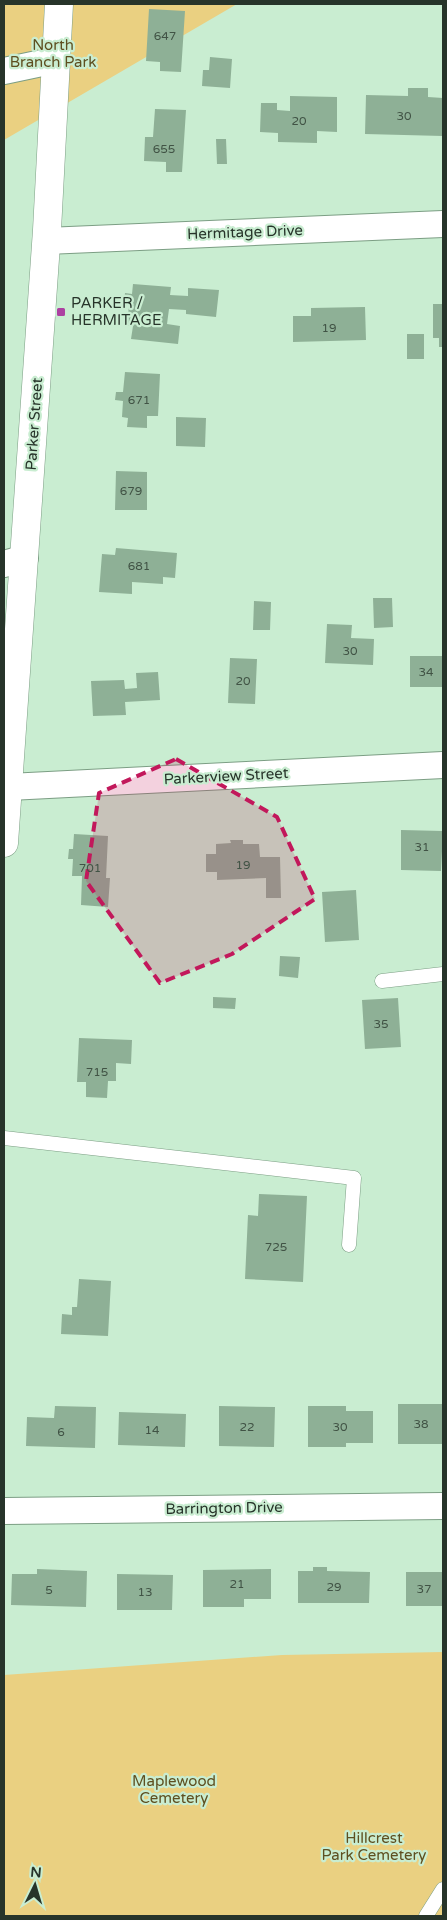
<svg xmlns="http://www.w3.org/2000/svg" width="447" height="1920" viewBox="0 0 447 1920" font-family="'Varela Round',sans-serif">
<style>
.green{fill:#ead081}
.building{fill:#8eb096}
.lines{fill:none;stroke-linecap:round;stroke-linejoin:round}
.service-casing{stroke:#7c9e84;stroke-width:15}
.minor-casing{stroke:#7c9e84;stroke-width:28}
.primary-casing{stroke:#7c9e84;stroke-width:29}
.service{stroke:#fff;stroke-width:14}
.minor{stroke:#fff;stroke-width:26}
.primary{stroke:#fff;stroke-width:28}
.marked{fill:#c2185b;fill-opacity:0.2;stroke:#c2185b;stroke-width:4;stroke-dasharray:10 6;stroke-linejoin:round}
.poi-dot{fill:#ac41a1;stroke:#c9edd1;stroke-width:2}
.labels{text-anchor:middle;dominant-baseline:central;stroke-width:4.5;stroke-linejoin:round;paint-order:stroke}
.number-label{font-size:12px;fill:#415345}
.park-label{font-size:15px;fill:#5e4f20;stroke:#c9edd1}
.street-label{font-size:15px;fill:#27342a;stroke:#c9edd1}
.poi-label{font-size:15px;fill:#27342a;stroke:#c9edd1;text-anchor:start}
</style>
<rect width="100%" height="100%" fill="#c9edd1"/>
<path class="green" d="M4,4H237L4,140Z
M443,1652V1916H4V1675L282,1655Z"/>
<path class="building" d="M149,9L185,11L181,72L160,71V62L146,61Z
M210,57L232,59L230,88L202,86L203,70H209Z
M408,88H428V97L443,98V136L365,134L366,95L408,96Z
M290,96L337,97V132L317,131V143L278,142V133L260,132L261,103H277V110L290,111Z
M155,109L186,110L182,172H166V162L144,161L145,137H153Z
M216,139H226L227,164H217Z
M133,284L171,287L170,295L188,296V288L219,290L216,317L186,314V310L169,309L167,324L180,326L178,344L131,339L133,326H127L129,305L124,304L125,293L132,294Z
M433,304H443V347H439V338H433Z
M365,307L366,340L293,342V316H311V308Z
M407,334H424V359H407Z
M125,372L160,374L158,416H147V428L127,427L128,418L122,417L123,401L115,400L116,392H123Z
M176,417L206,418L205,447L176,446Z
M116,471L147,472V510H115Z
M116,548L177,553L175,578L163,577V584L132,582V594L99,592L102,554L115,555Z
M373,598H392L393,627L374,628Z
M254,601L271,602L270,630H253Z
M327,624L352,625L351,638L374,639L373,665L325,663Z
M410,656H443V687H410Z
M230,658L257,659L255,704L228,703Z
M158,672L160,700L125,702L126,715L93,716L91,681L124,680L125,689L137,688L136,673Z
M401,830L443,831L441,871L401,870Z
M74,834L108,836L106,878H110L108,907L81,905L82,876H72L73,859H68L69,849H73Z
M230,840H243V844H259L260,857H280L281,898H266V878L217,880V872H206V854H216V844L231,843Z
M356,890L359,940L325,942L322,892Z
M280,956L300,957L298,978L279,976Z
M213,997L236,998L235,1009L213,1008Z
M398,998L401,1047L365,1049L362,1000Z
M79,1038L132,1040L131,1064L116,1063V1081H108L107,1098L86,1097V1082H77Z
M259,1194L307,1196L303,1282L245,1279L248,1215L258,1216Z
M79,1279L111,1281L108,1336L61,1334L62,1314L72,1315V1307H77Z
M398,1404H443V1444H398Z
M55,1406L96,1407L95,1448L26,1446L27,1417L54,1418Z
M219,1406L275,1407L274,1447L219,1446Z
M308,1406H346V1411H373V1443H346V1447H308Z
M119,1412L186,1414L185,1447L118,1445Z
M313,1567H327V1571L370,1572L369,1603H298V1571H313Z
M37,1569L87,1571L86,1607L11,1605L12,1574H37Z
M271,1569V1599H244V1607H203V1570Z
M406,1572H443V1606H406Z
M117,1574L173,1575L172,1610H117Z"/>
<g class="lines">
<g class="service-casing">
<path id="service" d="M382,981L443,974
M4,1138L354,1178L349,1245
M426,1916L443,1889"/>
</g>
<g class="minor-casing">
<path id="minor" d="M4,71L56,60
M46,241L443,224
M4,564L25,558
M9,787L443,765
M4,1511L443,1506"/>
</g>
<g class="primary-casing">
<path id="primary" d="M4,843L47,230L59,4"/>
</g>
<use href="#service" class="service"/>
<use href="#minor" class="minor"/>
<use href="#primary" class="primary"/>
</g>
<path class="marked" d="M176,759L277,817L315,899L232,954L160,983L86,881L99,793Z"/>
<rect class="poi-dot" x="56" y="307" width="10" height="10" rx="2.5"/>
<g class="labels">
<g class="number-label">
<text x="165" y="36">647</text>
<text x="404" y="116">30</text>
<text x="299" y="121">20</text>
<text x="164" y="149">655</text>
<text x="329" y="328">19</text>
<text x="139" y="400">671</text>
<text x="131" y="491">679</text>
<text x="139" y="566">681</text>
<text x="350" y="651">30</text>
<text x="426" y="672">34</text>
<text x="243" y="681">20</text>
<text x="422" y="847">31</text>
<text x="243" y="865">19</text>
<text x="90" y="868">701</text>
<text x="381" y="1024">35</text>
<text x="97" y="1072">715</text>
<text x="276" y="1247">725</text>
<text x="421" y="1424">38</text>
<text x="247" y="1427">22</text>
<text x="340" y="1427">30</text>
<text x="152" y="1430">14</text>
<text x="61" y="1432">6</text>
<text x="237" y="1584">21</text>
<text x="334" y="1587">29</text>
<text x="424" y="1589">37</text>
<text x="49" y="1590">5</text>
<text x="145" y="1592">13</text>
</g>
<g class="park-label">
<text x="53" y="45">North<tspan x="53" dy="17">Branch Park</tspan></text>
<text x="174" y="1781">Maplewood<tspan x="174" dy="17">Cemetery</tspan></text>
<text x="374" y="1838">Hillcrest<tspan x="374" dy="17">Park Cemetery</tspan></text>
</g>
<g class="street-label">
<text transform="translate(245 232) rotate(-2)">Hermitage Drive</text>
<text transform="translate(34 424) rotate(-86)">Parker Street</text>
<text transform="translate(226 776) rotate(-3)">Parkerview Street</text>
<text transform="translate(224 1508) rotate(-1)">Barrington Drive</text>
</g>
<g class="poi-label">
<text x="71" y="303">PARKER /<tspan x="71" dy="17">HERMITAGE</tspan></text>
</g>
</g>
<rect width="447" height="1920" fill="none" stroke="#27342a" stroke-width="10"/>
<g transform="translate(35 1885) rotate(5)" stroke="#c9edd1" stroke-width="4" paint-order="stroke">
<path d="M0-4L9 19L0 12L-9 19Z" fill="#27342a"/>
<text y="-8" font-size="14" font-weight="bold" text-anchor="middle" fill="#27342a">N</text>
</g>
</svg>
